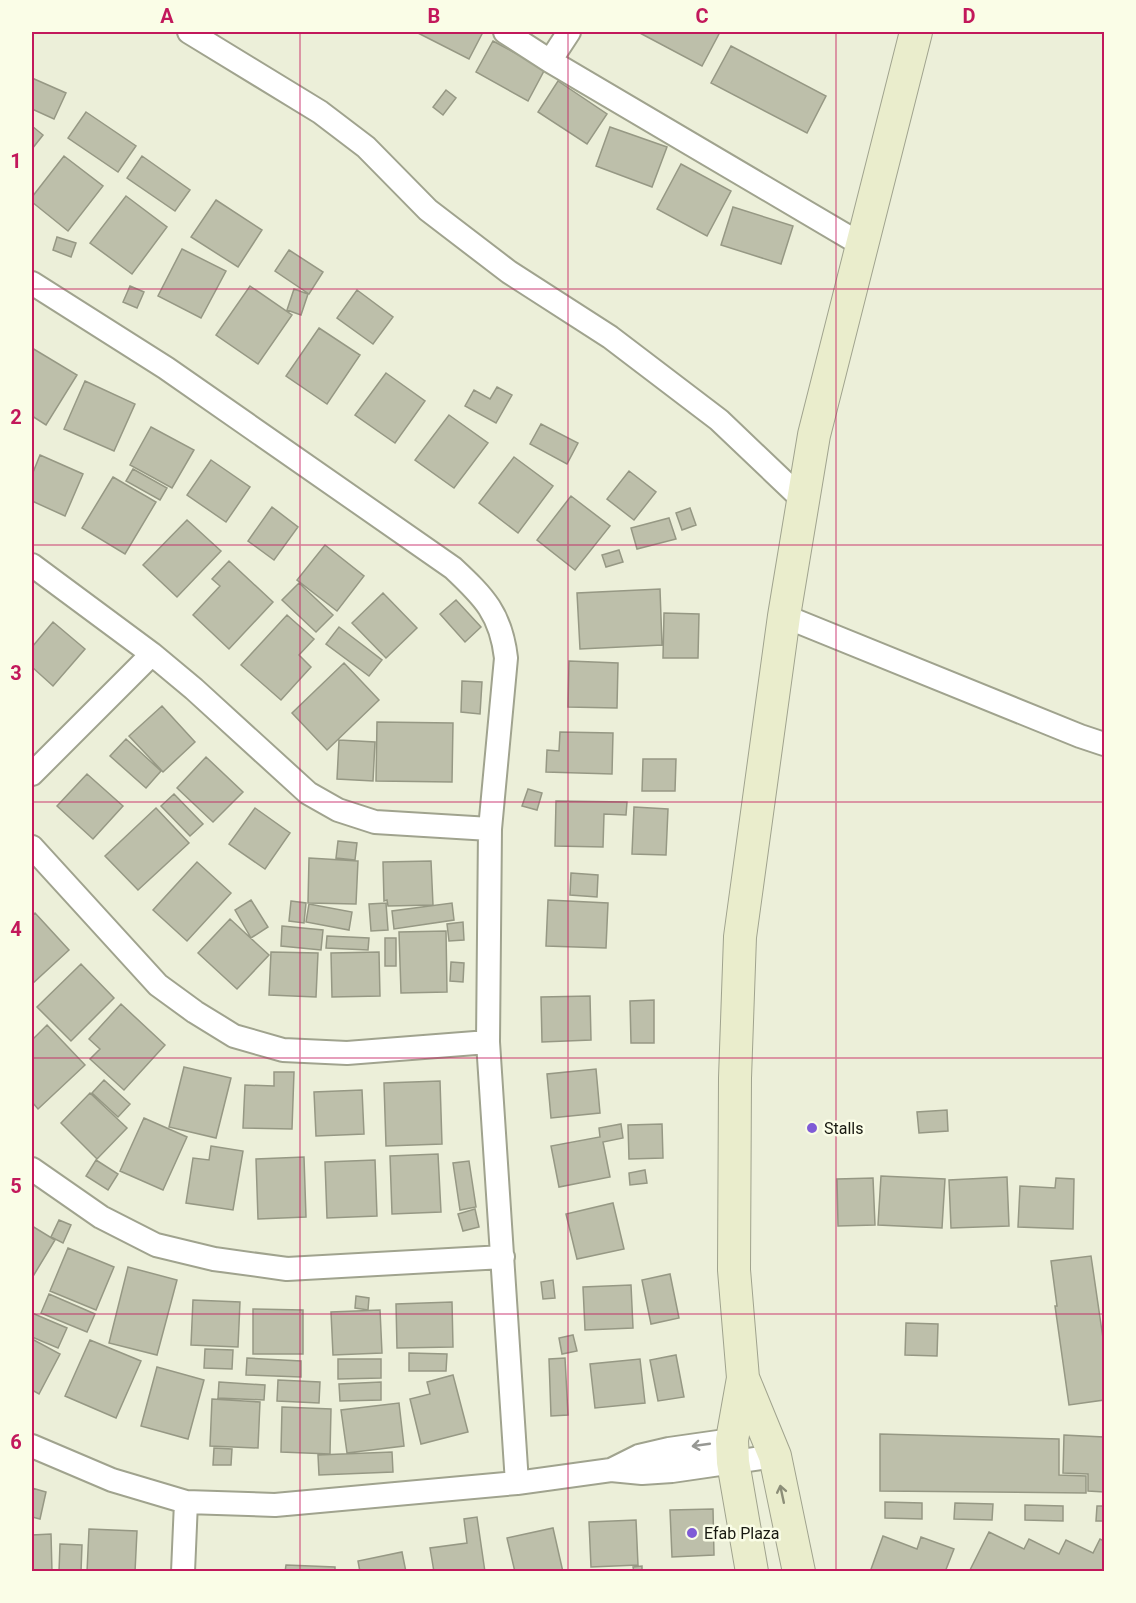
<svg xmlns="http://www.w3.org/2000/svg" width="1136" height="1603" viewBox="0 0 1136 1603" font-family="Roboto,sans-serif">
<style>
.building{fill:#bdbfaa;stroke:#969884;stroke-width:1.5}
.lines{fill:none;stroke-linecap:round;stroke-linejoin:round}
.street-casing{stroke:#a0a38e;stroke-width:26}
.secondary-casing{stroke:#a0a38e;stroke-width:34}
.street{stroke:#fff;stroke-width:22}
.secondary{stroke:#eaedcc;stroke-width:32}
.oneway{stroke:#979894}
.oneway2{stroke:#8c8e78}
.grid{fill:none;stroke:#c2185b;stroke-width:1.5;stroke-opacity:0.55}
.poi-dot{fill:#7f5bd6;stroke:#fafde7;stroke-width:2}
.labels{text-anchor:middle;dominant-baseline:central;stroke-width:5;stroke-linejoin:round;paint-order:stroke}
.poi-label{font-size:16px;fill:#181911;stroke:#fafde7;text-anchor:start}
.neatline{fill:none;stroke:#c2185b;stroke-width:2}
.grid-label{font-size:20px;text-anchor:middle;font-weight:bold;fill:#c2185b}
</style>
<rect width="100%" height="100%" fill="#ecefd9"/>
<path class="building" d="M416,32H483L469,59Z
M638,32H720L702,66Z
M493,41L545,69L528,101L476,72Z
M731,46L826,96L807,133L711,83Z
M32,78L66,93L54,119L32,109Z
M558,81L607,114L587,144L538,112Z
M446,90L456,98L443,115L433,107Z
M86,112L136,146L118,172L68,138Z
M32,126L43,135L32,149Z
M610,127L667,147L652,187L596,166Z
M64,156L103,186L68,231L32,202V197Z
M142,156L190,190L175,211L127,178Z
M681,164L731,191L707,236L657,209Z
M126,196L167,227L132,274L90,243Z
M216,200L262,230L238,267L191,237Z
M733,207L793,226L781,264L721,245Z
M57,237L76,243L71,257L53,250Z
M182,249L226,271L201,318L158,296Z
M289,250L323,272L309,294L275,271Z
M130,286L144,292L137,308L123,302Z
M250,286L292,315L258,364L216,335Z
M294,289L308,294L301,315L287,310Z
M357,290L393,317L373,344L337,318Z
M319,328L360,355L327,404L286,376Z
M32,348L77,375L46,425L32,416Z
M386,373L425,401L395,443L355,415Z
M85,381L135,404L114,451L64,429Z
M497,387L512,395L496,423L465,406L474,390L490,399Z
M449,415L488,443L454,488L415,460Z
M541,424L578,443L567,464L530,444Z
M151,427L194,450L172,488L130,465Z
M40,455L83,474L65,516L32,501V475Z
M514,457L553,486L518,533L479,503Z
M211,460L250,487L226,522L187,495Z
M133,469L167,488L160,500L126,481Z
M629,471L656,492L634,520L607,499Z
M113,477L156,502L125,554L82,528Z
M571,496L610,526L575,570L537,540Z
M272,507L298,527L274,560L248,541Z
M690,508L696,525L682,530L676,513Z
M669,518L676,539L637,549L631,528Z
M187,520L221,551L177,597L143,565Z
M325,545L364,576L337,611L297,580Z
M619,550L623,562L606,567L602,555Z
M229,561L273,602L229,649L193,615L220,586L212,579Z
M299,583L333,615L316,632L282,600Z
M660,589L662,645L580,649L577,593Z
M383,593L417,628L386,658L352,623Z
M456,600L481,627L465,642L440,614Z
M664,613L699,614L698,658H663Z
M287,615L314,639L299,655L311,667L281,700L241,665Z
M53,622L85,649L53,686L32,667V647Z
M339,627L382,660L369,676L326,644Z
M569,661L618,663L617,708L568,707Z
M344,663L379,700L327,750L292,713Z
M462,681L482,682L480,714L461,712Z
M162,706L195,742L163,772L129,736Z
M377,722L453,723L452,782L376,781Z
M560,732L613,733L612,774L546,772L547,750L559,751Z
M126,739L161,771L146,788L110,756Z
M339,740L375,742L373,781L337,779Z
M206,757L243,792L213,822L177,788Z
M643,759H676L675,791H642Z
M87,774L123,806L93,839L57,806Z
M528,789L542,793L537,810L522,806Z
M174,794L203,824L190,836L161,806Z
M556,801L627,802L626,815L604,814L603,847L555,846Z
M634,807L668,809L666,855L632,854Z
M156,808L189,843L138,890L105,856Z
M255,808L290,833L265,869L229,844Z
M338,841L357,843L355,860L336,858Z
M309,858L358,861L356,904L308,903Z
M431,861L433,905L388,906L387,900L384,901L383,862Z
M197,862L231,893L187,941L153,910Z
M571,873L598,875L597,897L570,895Z
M251,900L268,927L251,938L235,910Z
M548,900L608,903L606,948L546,946Z
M291,901L306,903L304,923L289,921Z
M386,903L388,930L371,931L369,904Z
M452,903L454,920L394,929L392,911Z
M309,904L352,912L349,930L306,922Z
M35,913L69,950L32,984V916Z
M230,919L269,955L237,989L198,953Z
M463,922L464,940L449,941L447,924Z
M282,926L323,930L321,950L281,946Z
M446,931L447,992L401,993L399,932Z
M327,936L369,938L368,950L326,948Z
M385,938H396V966H385Z
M271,952L318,953L316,997L269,995Z
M379,952L380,996L332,997L331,953Z
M451,962L464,963L463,982L450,981Z
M81,964L114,998L71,1041L37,1007Z
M590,996L591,1040L542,1042L541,997Z
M654,1000V1043H631L630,1001Z
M121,1004L165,1045L124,1090L90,1059L100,1049L89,1039Z
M47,1025L85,1065L38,1109L32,1102V1040Z
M184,1067L231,1078L216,1138L169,1127Z
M596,1069L600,1113L551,1118L547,1074Z
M274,1072H294L292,1129L243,1128L245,1085L274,1086Z
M104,1080L130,1104L118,1117L92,1093Z
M440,1081L442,1144L386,1146L384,1083Z
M362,1090L364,1134L316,1136L314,1092Z
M90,1093L127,1128L97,1159L61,1123Z
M947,1110L948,1131L919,1133L917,1112Z
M144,1118L187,1137L163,1190L120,1171Z
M621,1124L623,1138L603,1142L610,1177L559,1187L551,1146L600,1137L599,1128Z
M662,1124L663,1158L629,1159L628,1125Z
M211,1146L243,1151L233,1210L186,1203L193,1158L209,1160Z
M438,1154L441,1212L392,1214L390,1156Z
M304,1157L306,1217L258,1219L256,1159Z
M96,1160L118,1174L108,1190L86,1176Z
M375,1160L377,1216L327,1218L325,1162Z
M469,1161L476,1207L460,1210L453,1163Z
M645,1170L647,1183L630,1185L629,1173Z
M881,1176L945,1179L942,1228L878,1225Z
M1007,1177L1009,1226L951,1228L949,1180Z
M873,1178L875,1225L838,1226L837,1179Z
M1056,1178L1074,1179L1073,1229L1018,1227L1020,1186L1055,1188Z
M613,1203L624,1249L577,1259L566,1214Z
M475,1209L479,1227L463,1231L458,1214Z
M59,1220L71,1225L63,1243L51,1237Z
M32,1226L55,1240L32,1278Z
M68,1248L114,1267L96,1310L50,1291Z
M1091,1256L1104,1345V1400L1069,1405L1055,1306H1057L1051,1261Z
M128,1267L177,1280L157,1355L109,1343Z
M670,1274L679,1318L651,1324L642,1280Z
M553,1280L555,1298L543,1299L541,1282Z
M631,1285L633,1328L585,1330L583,1287Z
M49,1294L95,1314L87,1332L41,1313Z
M356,1296L369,1298L368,1310L355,1308Z
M193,1300L240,1302L238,1347L191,1345Z
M452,1302L453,1347L397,1348L396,1304Z
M253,1309L303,1310V1354H253Z
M380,1310L382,1353L333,1355L331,1312Z
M32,1313L67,1328L58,1348L32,1337Z
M906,1323L938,1324L937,1356L905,1355Z
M573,1335L577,1351L562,1354L559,1338Z
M32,1339L60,1354L39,1394L32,1390Z
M90,1340L141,1361L116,1418L65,1396Z
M205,1349L233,1350L232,1369L204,1368Z
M409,1353L447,1354L446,1371H409Z
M676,1355L684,1397L658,1401L650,1360Z
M247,1358L301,1361V1377L246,1375Z
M565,1358L568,1415L551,1416L549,1359Z
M338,1359H381V1378L338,1379Z
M640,1359L645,1403L595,1408L590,1364Z
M157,1367L204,1380L188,1439L141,1426Z
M453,1375L468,1432L421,1444L410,1399L430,1394L427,1382Z
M278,1380L320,1382L319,1403L277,1401Z
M219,1382L265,1385L264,1400L218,1398Z
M381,1382V1400L340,1401L339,1384Z
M212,1399L260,1402L258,1448L210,1446Z
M399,1403L404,1446L347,1453L341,1410Z
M282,1407L331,1409L330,1454L281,1452Z
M880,1434L1059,1439V1475L1086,1476V1493L880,1491Z
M1064,1435L1104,1437V1492L1088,1491V1474L1063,1473Z
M214,1448L232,1449L231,1465H213Z
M392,1452L393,1472L319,1475L318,1455Z
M32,1488L46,1492L40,1519L32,1517Z
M885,1502L922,1503V1519L885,1518Z
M955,1503L993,1504L992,1520L954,1519Z
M1025,1505L1063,1506V1521L1025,1520Z
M1097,1506H1104V1521H1096Z
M713,1509L714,1555L672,1557L670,1510Z
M477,1517L485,1572H434L430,1548L467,1543L464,1519Z
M636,1520L638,1565L591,1567L589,1522Z
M553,1528L563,1572H515L507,1538Z
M89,1529L137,1531L135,1572H87Z
M989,1532L1024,1549L1029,1539L1059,1554L1066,1540L1093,1553L1100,1539L1104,1541V1572H969Z
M51,1534L52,1572H33L32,1535Z
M883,1536L917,1549L921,1537L954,1549L945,1572H870Z
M60,1544L82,1545L81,1572H59Z
M402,1552L406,1572H360L358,1561Z
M286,1565L335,1567V1572H285Z
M642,1566V1572H634L633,1567Z"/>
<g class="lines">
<g class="street-casing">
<path id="street" d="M189,32L320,112L366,147L428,210L509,272L610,337L719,420L803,500
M505,32L550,61L862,245
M550,61L569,32
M32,283L166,368L453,568C484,597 501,614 506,658L490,829L488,1042L517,1483
M32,565L152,654L194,689L308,793L338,810L375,822L490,829
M784,616L1080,736L1104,744
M32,774L152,654
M32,847L158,985L195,1012L234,1036L283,1050L347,1053L488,1042
M32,1169L101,1217L156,1245L214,1259L287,1269L503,1257
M32,1446L112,1480L186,1502L275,1505L517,1483L611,1470L642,1473L672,1471L775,1456
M611,1470L639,1456L669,1449L732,1440
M183,1572L186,1502"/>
</g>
<g class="secondary-casing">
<path id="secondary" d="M743,1378L775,1456L799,1572
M752,1572L733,1462L732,1440L743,1378L734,1270L735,1078L740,937L784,616L814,435L916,32"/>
</g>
<use href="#street" class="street"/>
<use href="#secondary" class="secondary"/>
</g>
<defs><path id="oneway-shaft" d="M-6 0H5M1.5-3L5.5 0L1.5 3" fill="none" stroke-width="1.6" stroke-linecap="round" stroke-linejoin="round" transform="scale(1.5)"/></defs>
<use class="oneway" href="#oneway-shaft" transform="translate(701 1445) rotate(172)"/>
<use class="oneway2" href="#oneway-shaft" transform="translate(782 1494) rotate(-102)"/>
<path class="grid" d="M300,32V1572M568,32V1572M836,32V1572M32,289H1104M32,545H1104M32,802H1104M32,1058H1104M32,1314H1104"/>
<g class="poi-dot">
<circle cx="812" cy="1128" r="6"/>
<circle cx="692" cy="1533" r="6"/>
</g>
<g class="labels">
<g class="poi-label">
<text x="824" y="1128">Stalls</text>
<text x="704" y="1533">Efab Plaza</text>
</g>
</g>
<rect width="1136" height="1603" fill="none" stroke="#fafde7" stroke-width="66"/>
<rect x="33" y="33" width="1070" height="1537" class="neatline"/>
<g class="grid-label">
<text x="167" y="23">A</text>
<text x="434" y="23">B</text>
<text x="702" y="23">C</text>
<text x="969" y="23">D</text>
<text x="16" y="168">1</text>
<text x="16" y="424">2</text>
<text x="16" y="680">3</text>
<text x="16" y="936">4</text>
<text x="16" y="1193">5</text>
<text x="16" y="1449">6</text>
</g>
</svg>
